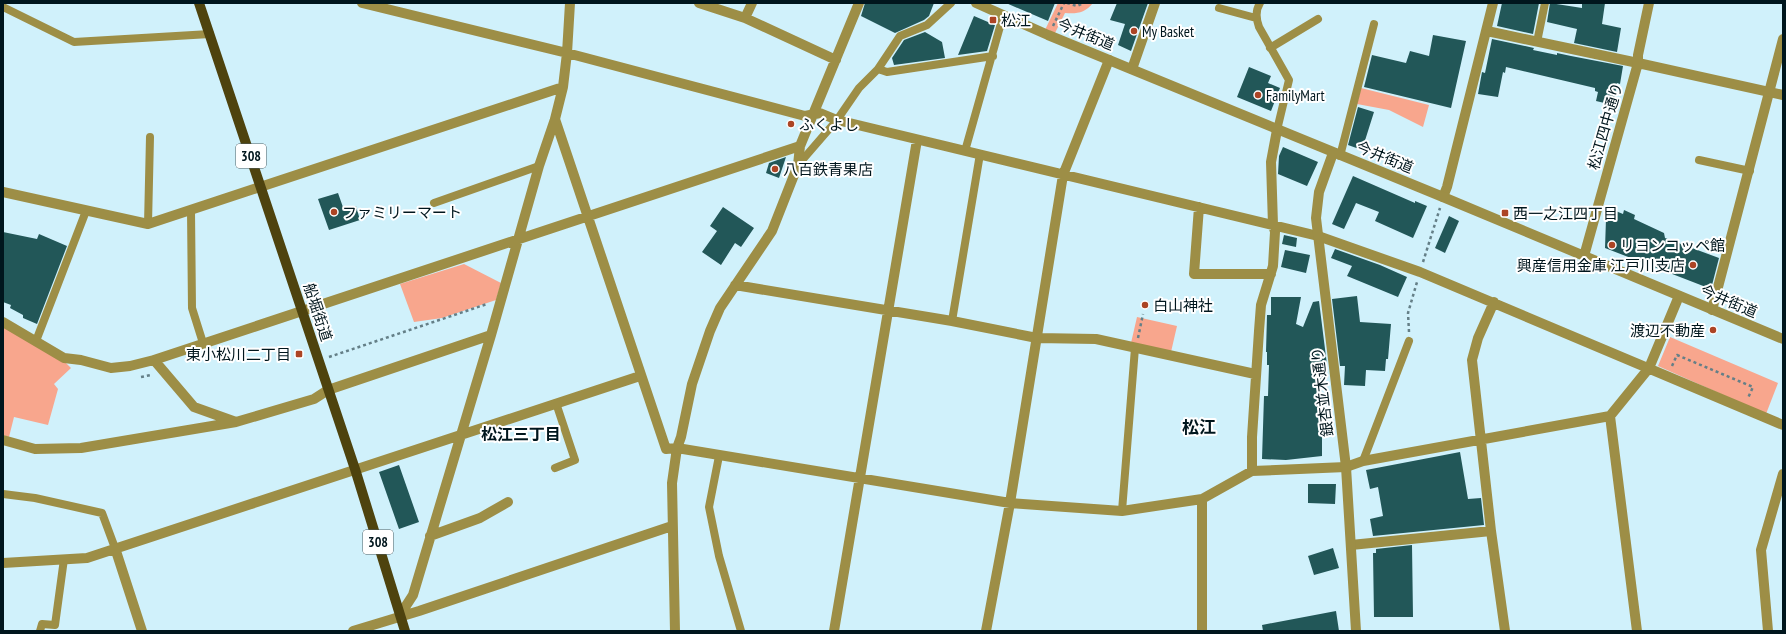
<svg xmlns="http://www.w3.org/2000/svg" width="1786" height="634" viewBox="0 0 1786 634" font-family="'PT Sans Narrow','Noto Sans JP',sans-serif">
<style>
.green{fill:#f8a68d}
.building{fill:#225758}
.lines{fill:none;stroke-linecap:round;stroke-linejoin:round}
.path{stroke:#647f87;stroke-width:2.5;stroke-dasharray:3 3;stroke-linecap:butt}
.service{stroke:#9d8e46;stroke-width:8}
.minor{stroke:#9d8e46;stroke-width:10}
.tertiary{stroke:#9d8e46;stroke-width:10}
.primary{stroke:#4e430e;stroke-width:10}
.poi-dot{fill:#ac4424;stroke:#fff;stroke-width:1.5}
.labels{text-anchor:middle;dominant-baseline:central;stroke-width:4;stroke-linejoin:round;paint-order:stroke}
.shield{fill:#fff;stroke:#4c5c61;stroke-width:1}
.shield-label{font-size:14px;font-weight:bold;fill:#00161d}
.poi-label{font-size:15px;fill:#00161d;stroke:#fff;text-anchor:start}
.street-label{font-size:15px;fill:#00161d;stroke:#fff}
.neighbourhood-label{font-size:16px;font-weight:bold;fill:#00161d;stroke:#fff}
.quarter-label{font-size:17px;font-weight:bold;fill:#00161d;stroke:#fff}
</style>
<rect width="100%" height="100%" fill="#d0f1fb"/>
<path class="green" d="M1058,3H1093C1085,13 1077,14 1065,13L1054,35L1045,30Z
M1361,88L1429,105L1423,127L1389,110L1357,104Z
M464,264L501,283L496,300L442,318L414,322L400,284Z
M1137,317L1177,326L1171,352L1131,343Z
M3,326L64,361L71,368L54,384L58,389L48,425L14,417L9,437L3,435Z
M1670,337L1778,383L1766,414L1658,366Z"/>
<path class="building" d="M865,3H934L929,16L924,20L895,33L861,16Z
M1006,3H1055L1048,21Z
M1117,3H1148L1131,51L1118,45L1125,24L1110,20Z
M1502,3H1539L1533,34L1497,26Z
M1550,3L1582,8V3H1605L1602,24L1621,28L1617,52L1574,43L1577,29L1547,22Z
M974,16L995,25L987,51L958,55Z
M925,32L942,42L945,58L894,65L892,58L904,40Z
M1433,35L1466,41L1451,108L1364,87L1372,55L1406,63L1410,51L1429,56Z
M1492,39L1534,48L1533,50L1557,55V53L1571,56L1623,66L1620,84L1617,83L1613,105L1596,101L1598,92L1595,91V88L1506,67L1505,73L1503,72L1498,97L1478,94L1482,72L1485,73Z
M1249,67L1271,76L1268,83L1280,88L1271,111L1237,97Z
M1358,107L1374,112L1362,150L1348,145Z
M1283,147L1318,162L1307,186L1278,174L1279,156Z
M786,157L779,178L766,173L769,163Z
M1353,176L1415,203V201L1427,206L1413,238L1375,221L1379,212L1356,203L1344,229L1332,224Z
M338,193L344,210L356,206L360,220L329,230L318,199Z
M723,207L754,228L741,247L735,243L721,265L702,252L717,231L710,226Z
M1611,209L1623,214L1624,210L1635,215L1634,219L1664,233L1665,238L1719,258L1711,289L1605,248L1606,219Z
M1449,216L1459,221L1445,253L1435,248Z
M3,232L37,239L39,234L67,246L37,324L23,318V315L10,308L11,305L3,302Z
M1284,235L1297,238L1296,247L1282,244Z
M1335,249L1380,265L1407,277L1398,297L1347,276L1352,266L1331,258Z
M1285,250L1310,255L1306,273L1281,267Z
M1357,296L1360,322L1391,324L1388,359H1386L1385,371L1366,370L1365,386L1344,385L1345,366H1340L1332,299Z
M1271,297H1301L1296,324L1303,327L1313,302L1319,301L1327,365H1323V389H1319V422H1322V456L1286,460L1262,459L1264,396H1268L1269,365H1267V352H1266L1267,315H1271Z
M1460,452L1468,499L1481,498L1484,525L1373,536L1370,519L1383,516L1378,487L1370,489L1366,470Z
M399,465L419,522L399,529L379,472Z
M1308,484H1336L1335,504L1308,503Z
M1412,545L1413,617H1374L1373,553H1376V549Z
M1333,548L1339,568L1314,575L1308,556Z
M1336,611L1339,631H1263L1262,625Z"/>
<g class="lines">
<path class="path" d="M1067,3L1077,6L1084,3
M1053,26L1064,3
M1423,262L1440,208
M1409,332L1408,313L1417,282
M1138,338L1143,314
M329,357L487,304
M1672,366L1677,355L1753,387L1748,398
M141,377L151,375"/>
<path class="service" d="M1260,3C1255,11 1256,19 1259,27L1289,80L1277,130
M3,7L74,42L210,34
M1219,8L1256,18
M1537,42L1545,3
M1270,48L1318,19
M878,69L887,72L993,56
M965,151L1003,16
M1340,156L1374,24
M1699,160L1750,171
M798,165L837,120L859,88L878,69L900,36L927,25L951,3
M434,203L539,166
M191,211L192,308L203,343
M148,224L150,137
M952,321L980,154
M36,341L86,211
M719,456L709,507L719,556L741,631
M1363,461L1409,341
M555,468L575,460L556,403
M3,494L35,498L102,513L115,548
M1122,511L1135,348
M40,631L42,624L55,625L64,559"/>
<path class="minor" d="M362,3L567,53L805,116L820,113L837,120L1318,236L1420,272L1783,425
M699,3L745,18L836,60
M745,18L752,3
M1487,31L1638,63
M1132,69L1155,3
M555,119L666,449L677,448L1010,503L1122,511L1202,499L1252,471L1346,467L1363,461L1610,416
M3,192L148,224L563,87
M1443,197L1447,187L1493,3
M1199,207L1194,274H1271
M735,285L952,321L1037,338L1096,339L1255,374
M1494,302L1478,338L1472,360L1491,531L1505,631
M1712,310L1783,39
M3,322L64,358L81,360L111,368L130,366L154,360L800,146
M154,360L194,407L236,422
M3,440L35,449L81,448L236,422L314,399L328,390L491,335
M1252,471V437L1259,331L1261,305L1273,266L1275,232L1273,225L1271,162L1277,130
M1202,499V631
M430,536L480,518L508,502
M1351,545L1491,531
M115,548L142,631
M3,563L87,558L640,376
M400,615L413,595L491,335L539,166L555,119L563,87L567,53L570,3
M353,631L419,611L672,526
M675,631L672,483L677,448L681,437L692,384L710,331L720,308L772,231L798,165L800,146L859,3
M834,631L917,140
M986,631L1010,503L1063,175L1109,60
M1637,631L1610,416L1649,368L1679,296
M1768,631L1761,550L1783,474"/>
<path class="tertiary" d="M976,3L1048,35L1443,197L1783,339
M1638,63L1783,95
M1333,153L1319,192L1316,218L1346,467L1356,631
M1584,256L1638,63V55L1649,3"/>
<path class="primary" d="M199,3L355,469L405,631"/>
</g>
<g class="poi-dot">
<rect x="989" y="16" width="8" height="8" rx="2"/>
<circle cx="1134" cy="31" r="4"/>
<circle cx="1258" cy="95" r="4"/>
<circle cx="791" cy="124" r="4"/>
<circle cx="775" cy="169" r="4"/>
<circle cx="334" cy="212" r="4"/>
<rect x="1501" y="209" width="8" height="8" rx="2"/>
<circle cx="1612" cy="245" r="4"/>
<circle cx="1693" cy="265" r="4"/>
<circle cx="1145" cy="305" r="4"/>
<circle cx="1713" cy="330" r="4"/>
<rect x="295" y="350" width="8" height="8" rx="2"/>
</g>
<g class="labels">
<g class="shield">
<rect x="236" y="144" width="30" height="24" rx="3"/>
<rect x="363" y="530" width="30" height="24" rx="3"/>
</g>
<g class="shield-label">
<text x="251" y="156">308</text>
<text x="378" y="542">308</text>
</g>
<g class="poi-label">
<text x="1001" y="20">松江</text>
<text x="1142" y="31">My Basket</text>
<text x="1266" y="95">FamilyMart</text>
<text x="799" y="124">ふくよし</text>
<text x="783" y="169">八百鉄青果店</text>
<text x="342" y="212">ファミリーマート</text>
<text x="1513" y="213">西一之江四丁目</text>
<text x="1620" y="245">リヨンコッペ館</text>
<text x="1685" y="265" text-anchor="end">興産信用金庫 江戸川支店</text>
<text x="1153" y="305">白山神社</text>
<text x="1705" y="330" text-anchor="end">渡辺不動産</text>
<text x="291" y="354" text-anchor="end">東小松川二丁目</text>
</g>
<g class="street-label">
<text transform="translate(1086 34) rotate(22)">今井街道</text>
<text transform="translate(1605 126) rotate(-74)">松江四中通り</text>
<text transform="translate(1385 157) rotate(22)">今井街道</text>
<text transform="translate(1729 301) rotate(23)">今井街道</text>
<text transform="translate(318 312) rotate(72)">船堀街道</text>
<text transform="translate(1322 392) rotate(-97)">銀杏並木通り</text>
</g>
<g class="neighbourhood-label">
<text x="521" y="434">松江三丁目</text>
</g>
<g class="quarter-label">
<text x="1199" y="427">松江</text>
</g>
</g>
<rect width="1786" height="634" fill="none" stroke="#00161d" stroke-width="8"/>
</svg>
